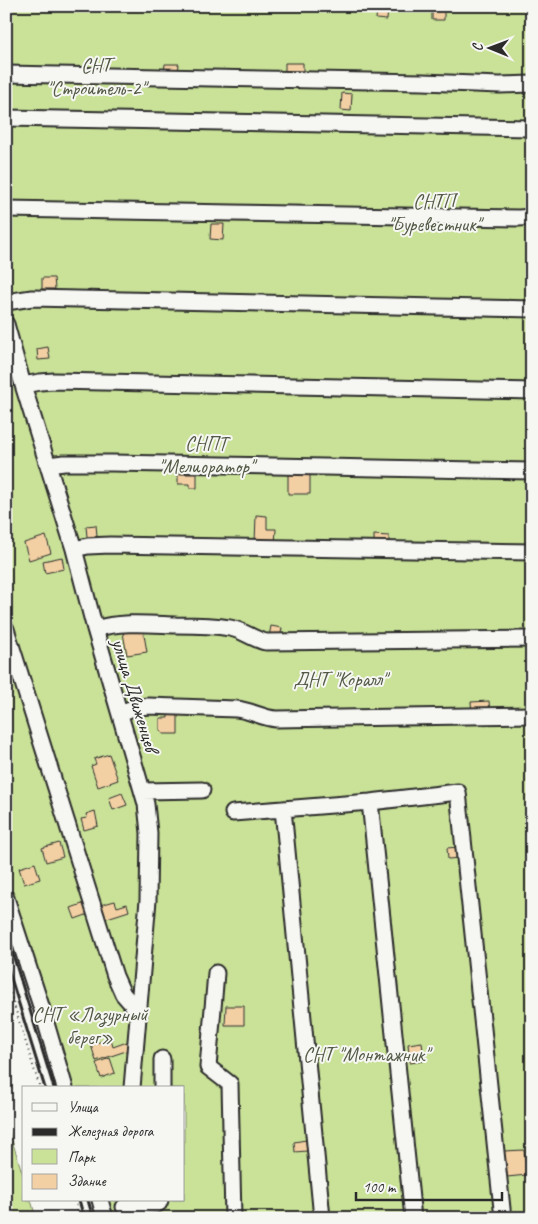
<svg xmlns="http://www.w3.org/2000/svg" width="538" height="1224" viewBox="0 0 538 1224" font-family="Caveat,sans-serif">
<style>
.green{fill:#c9e298;stroke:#7a8662}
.building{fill:#f3d0a3;stroke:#2b2b2b}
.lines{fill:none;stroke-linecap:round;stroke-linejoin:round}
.minor-casing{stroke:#2b2b2b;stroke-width:19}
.path{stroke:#2b2b2b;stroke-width:2;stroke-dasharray:1 4;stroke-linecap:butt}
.minor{stroke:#f6f6f2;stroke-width:15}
.rail{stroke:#2b2b2b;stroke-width:3}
.labels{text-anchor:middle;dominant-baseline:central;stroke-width:4;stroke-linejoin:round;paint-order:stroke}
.park-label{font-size:20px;fill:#525946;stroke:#f6f6f2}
.street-label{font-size:20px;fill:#2b2b2b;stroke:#f6f6f2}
</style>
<rect width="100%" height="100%" fill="#f6f6f2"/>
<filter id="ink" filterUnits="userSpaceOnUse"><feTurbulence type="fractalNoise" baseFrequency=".02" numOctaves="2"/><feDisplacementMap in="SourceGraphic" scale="10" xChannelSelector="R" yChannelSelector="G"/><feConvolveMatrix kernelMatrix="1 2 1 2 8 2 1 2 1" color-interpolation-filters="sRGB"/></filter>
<g filter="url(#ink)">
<path class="green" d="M6,6H532V1218H114L106,1200H184V1088H67L6,892Z
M6,1122L24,1178V1200H31L36,1218H6Z"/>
<path class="building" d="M432,6H444V20H432Z
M377,8H388L387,20L376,19Z
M285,63H303V77H285Z
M165,64H179L178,73L164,72Z
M342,93L352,94L351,111L341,110Z
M211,224H224L223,240L210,239Z
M42,278H54L55,289H42Z
M48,347L50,359L38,360L37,349Z
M288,473L310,474V494H288Z
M178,474H197V488H190V484H178Z
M256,515L267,516V529H276L275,544L255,543Z
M96,525L97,536L87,537L86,526Z
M374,535L389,536V547H374Z
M46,536L51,553L29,560L24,543Z
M62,557L64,569L45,573L43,561Z
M271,626L282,628L280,638L269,637Z
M143,629L147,652L127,655L123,633Z
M489,701L490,713L472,714L471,702Z
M168,711H178V734H163L160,730V718H168Z
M109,754L118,780L98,787L91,766L96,764L94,759Z
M122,793L127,805L113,810L109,798Z
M95,811L98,826L84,830L81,819L87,818L86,814Z
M59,843L63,857L46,862L42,848Z
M459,847L461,858L448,859L447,848Z
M35,863L40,879L24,884L19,868Z
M115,901L117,907L127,904L129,911L104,919L100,905Z
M85,903L89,914L75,919L71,908Z
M226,1006H244V1025H225Z
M111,1038L113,1047L127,1042L129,1050L96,1061L91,1045Z
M422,1042L424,1061L410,1063L408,1044Z
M110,1058L115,1073L101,1078L96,1063Z
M306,1140L307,1151L295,1152L294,1142Z
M524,1150L527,1175L507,1177L504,1151Z"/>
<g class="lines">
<g class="minor-casing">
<path id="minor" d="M6,74L423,82L500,85L532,84
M6,118L532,128
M6,209L519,218L532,217
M6,302L32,298L532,309
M6,324L23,385L74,549L95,629L146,804L149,833L148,900L132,1088
M23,385L40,382L54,381L532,391
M48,465L64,463H112L532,471
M74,549L88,546L110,545L532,552
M6,629L115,976L123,994L138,1011
M95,629C121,621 149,624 176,625C194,625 213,625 230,628C243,630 254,640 266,642L532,639
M120,713L133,708L148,706L236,709C250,710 262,718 276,719L532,715
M143,791L202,790
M370,802L413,1218
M283,809L322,1218
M233,813L370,802L458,792L503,1218
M6,898L41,1006L65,1088
M216,973L208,1067L230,1084L233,1218
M162,1088V1059
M100,1200L105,1218
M124,1207L155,1205L159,1203L160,1200"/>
</g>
<path class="path" d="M6,979L40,1088
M75,1200L80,1218"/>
<use href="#minor" class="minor"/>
<path class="rail" d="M6,932L54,1088
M6,962L45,1088
M79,1200L84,1218
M88,1200L93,1218"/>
</g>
</g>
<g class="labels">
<g class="park-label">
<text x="96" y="65">СНТ<tspan x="96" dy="23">"Строитель-2"</tspan></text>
<text x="434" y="201">СНТП<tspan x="434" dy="23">"Буревестник"</tspan></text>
<text x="206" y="443">СНПТ<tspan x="206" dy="23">"Мелиоратор"</tspan></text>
<text x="340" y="679">ДНТ "Коралл"</text>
<text x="90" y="1014">СНТ «Лазурный<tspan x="90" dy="23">берег»</tspan></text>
<text x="366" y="1054">СНТ "Монтажник"</text>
</g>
<g class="street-label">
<text transform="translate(135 695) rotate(73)">улица Движенцев</text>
</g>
</g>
<rect width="538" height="1224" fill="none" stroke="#f6f6f2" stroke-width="25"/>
<rect x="12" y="12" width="513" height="1199" fill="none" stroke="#2b2b2b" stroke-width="2" filter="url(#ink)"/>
<rect x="22" y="1086" width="162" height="115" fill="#f6f6f2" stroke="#a5a5a2"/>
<rect x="32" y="1103" width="25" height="8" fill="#f6f6f2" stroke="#a5a5a2"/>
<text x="68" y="1112" font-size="15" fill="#2b2b2b">Улица</text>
<rect x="32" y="1128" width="25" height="8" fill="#2b2b2b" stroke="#a5a5a2"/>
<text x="68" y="1136" font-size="15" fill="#2b2b2b">Железная дорога</text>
<rect x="32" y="1149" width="25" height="15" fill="#c9e298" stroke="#a5a5a2"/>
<text x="68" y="1162" font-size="15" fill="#2b2b2b">Парк</text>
<rect x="32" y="1174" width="25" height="15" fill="#f3d0a3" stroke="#a5a5a2"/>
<text x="68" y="1186" font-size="15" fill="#2b2b2b">Здание</text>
<g transform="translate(490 48) rotate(271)" stroke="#f6f6f2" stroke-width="4" paint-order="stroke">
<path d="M0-4L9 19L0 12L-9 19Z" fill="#2b2b2b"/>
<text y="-8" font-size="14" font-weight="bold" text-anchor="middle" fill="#2b2b2b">С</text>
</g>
<path d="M356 1192v8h146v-8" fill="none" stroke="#2b2b2b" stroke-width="2.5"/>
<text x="363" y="1192" font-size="15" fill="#2b2b2b" stroke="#f6f6f2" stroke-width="4" paint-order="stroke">100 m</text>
</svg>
